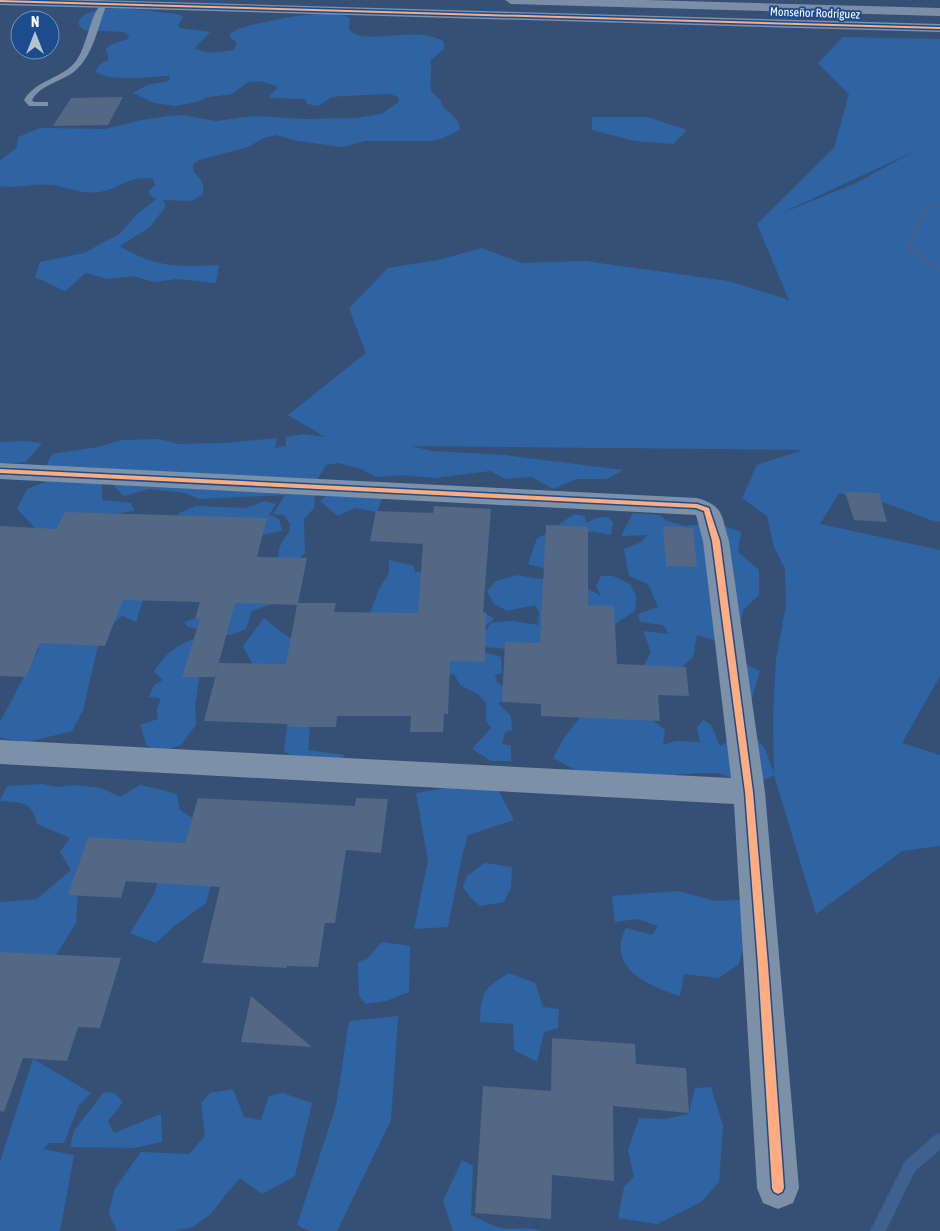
<svg xmlns="http://www.w3.org/2000/svg" width="940" height="1231" viewBox="0 0 940 1231" font-family="'Asap Condensed',sans-serif">
<style>
.green{fill:#2f64a4;fill-rule:evenodd}
.lines{fill:none;stroke-linecap:round;stroke-linejoin:round}
.stream{fill:#3e618f;fill-rule:evenodd}
.building{fill:#526884}
.service{fill:#7c90a7;fill-rule:evenodd}
.minor{fill:#7c90a7;fill-rule:evenodd}
.tertiary{fill:#7c90a7;fill-rule:evenodd}
.trunk{fill:#7c8ea7;fill-rule:evenodd}
.cycleway-casing{stroke:#1b4d8e;stroke-width:3}
.cycleway{fill:#ffac80;fill-rule:evenodd}
.labels{text-anchor:middle;dominant-baseline:central;stroke-width:4;stroke-linejoin:round;paint-order:stroke}
.far-street-label{font-size:12px;fill:#fff;stroke:#1b4d8e}
</style>
<rect width="100%" height="100%" fill="#355074"/>
<path class="green" d="M131,9L178,14L183,17L178,25L180,28L210,32L195,48C206,55 222,52 234,50L237,43L229,36L231,33L238,29C259,22 331,6 350,18L349,29C361,48 418,23 444,42V49L430,61C433,71 429,80 431,91L441,101L442,106C449,113 460,119 460,130L443,138L431,141H365L343,147L297,141L276,135L264,138L248,147L199,160L193,165V171C200,179 206,184 202,195L191,201L163,200L166,206L150,227L120,246C156,268 178,267 219,265L216,283L177,279L154,282L133,276L108,279L86,273L65,291L35,277L40,262L84,253L119,234L138,213L157,199L152,197L148,191L155,185L153,179C132,174 119,189 99,192C82,195 66,186 50,185C33,183 17,189 0,186V161L17,147L18,137L40,128L105,129L142,120L168,116L182,115L216,121L254,116L305,119L357,118L381,114L399,102L398,97L390,94L343,96L332,97L318,106L307,104L305,99L270,98V94L276,90L277,86L260,81L248,82L232,94L208,97L200,101L176,106L154,103L133,93L147,85L169,81L170,76C148,76 115,83 96,72C98,64 102,63 109,60L106,49L110,45L128,39L129,35L123,32L84,30L78,24C83,6 116,9 131,9Z
M843,37L940,39V521L936,522L888,504L839,493L820,524L940,550V676L902,743L940,755V846L902,851L816,914L774,775L752,786L718,773L678,774L669,783L589,777L553,758L564,738L582,715L644,713L665,730L663,745L676,741L700,742L697,727L703,720L711,725L720,746L727,742L724,722L728,688L729,657L760,671L744,724L764,747L774,773L773,715L776,660L786,605L785,569L774,547L767,516L742,498L757,465L803,450L411,446L432,451L505,455L624,470L606,479H577L553,489L532,477L505,479L490,471L434,478L405,475L377,477L361,469L339,463L326,465L316,481L314,508L304,519L305,553L291,566L292,584L272,604L252,611L246,629L230,635L188,627L184,622L219,611L277,569C278,555 278,543 289,533L290,524L284,515L273,514L285,495L199,499L185,493L149,489L124,496L109,481L46,466L52,454L98,447L122,440L159,439L179,444L224,443L277,438L275,448L286,446V437L303,434L325,437L288,415L366,353L349,308L388,268L438,260L482,248L522,263L585,261L728,281L789,300L757,224L834,148L849,94L818,63ZM917,150L856,183L775,216Z
M592,117H647L687,130L673,144L635,141L592,130Z
M24,441L42,443L26,462L0,464V442Z
M57,477H83L102,484V500L131,503L134,511L113,514L146,591L136,622L122,616L102,632L60,636L98,646L83,710L72,731L28,742L0,738V722L40,647L34,650L0,546L37,530L17,509L27,489Z
M331,491H385L377,512L355,508L338,516L320,501Z
M265,501L276,504L269,515L279,519L282,531L250,537L176,524L179,513L196,506L245,508Z
M633,513L659,515L667,521L685,526L716,523L741,532L738,552L759,570V595L744,609L738,628L721,642L697,635L693,657L674,674L641,671L651,652L643,631L669,634L663,625L640,622L638,614L658,607L648,584L629,576L624,549L641,542L648,535L621,536Z
M574,514L585,516L586,523L597,518L608,517L613,523L611,535L596,532L582,531L547,569L528,564L537,538L546,534Z
M389,560L414,566L415,572H423L494,619L479,631L477,650L501,657L502,673L495,675L497,682L514,694L498,703L511,716L512,730L505,732L502,744L511,746V761H491L472,749L491,728L486,721V703L478,694L461,686L454,674L426,676L370,614L379,589L389,573Z
M517,575C548,582 574,579 601,596L596,586L601,576H613L630,584L636,596L635,611L615,624L552,653L485,647L483,634L491,623L512,621L538,625L539,612L535,605L507,611L493,603L487,591L496,581Z
M264,618L284,634L306,647L279,671L255,669L243,646Z
M201,636L216,650L199,679L195,706L196,725L181,745L164,751L147,746L140,725L158,719L157,709L161,698L149,697L154,685L163,680L154,672C166,651 179,645 201,636Z
M285,719L310,727L308,750L345,755L335,765L296,761L284,750L287,728Z
M42,784L57,787L75,785L101,788L120,797L140,785L163,790L177,795L180,810L223,838L206,903L173,927L156,943L130,933L154,894L164,861L78,892L76,923L53,960L0,989V902L37,899L71,870L60,852L70,838L37,824C31,800 22,803 0,801L7,786Z
M465,785L496,786L514,820L468,835L462,856L448,927L414,929L428,861L416,793Z
M485,863L512,867L511,887L504,902L480,906L471,898L463,887L467,876Z
M677,891L716,901L755,899L739,964L719,978L684,974L680,996C649,986 605,968 626,928L652,935L658,926L637,919L615,922L612,896Z
M382,942L410,946L409,992L386,1001L365,1004L359,995L358,962L367,959Z
M509,973L535,983L543,1007L559,1009L558,1028L544,1032L537,1062L514,1050L513,1024L480,1022C481,991 484,989 509,973Z
M398,1016L391,1120L337,1231H310L297,1225L336,1106L349,1021Z
M33,1059L91,1093L79,1105L64,1143H49L43,1149L74,1155L60,1231H0V1162Z
M711,1087L723,1126L719,1182L701,1202L657,1224L618,1218L624,1187L634,1177L628,1150L639,1118L665,1119L689,1114L695,1088Z
M233,1089L244,1117L261,1120L269,1096L283,1093L312,1103L295,1176L262,1194L240,1178L225,1195L211,1214L193,1227L174,1231H117L109,1214L114,1190L141,1152L189,1154L205,1136L201,1103L210,1093Z
M104,1092L114,1093L123,1102L108,1121L114,1133L161,1114L162,1142L134,1148L70,1147L74,1131Z
M462,1160L473,1166L471,1215C480,1219 491,1226 501,1228C516,1230 526,1226 541,1231H453L443,1201Z"/>
<g class="lines">
<path class="stream" d="M940,201V205L929,209L911,247L940,268V273L904,248L924,207Z
M940,1133V1150L915,1171L886,1231H870L905,1161L935,1135Z"/>
</g>
<path class="building" d="M123,97L108,125L53,126L71,98Z
M845,492L879,493L887,522L854,520Z
M434,506L491,509L483,613H486L485,662L450,661L448,714H444L443,732H410L411,716H337L336,727H288L289,724L204,721L219,663L286,664L297,605L235,603L215,677H182L200,619H195L200,602L123,600L105,646L40,643L26,677L0,676V526L56,529L65,512L267,518L257,557L307,558L298,603H336L334,612L418,613L423,544L370,541L376,511L433,513Z
M546,525L588,527V605L614,606L617,664L686,667L689,696L658,695L660,721L541,716V704L502,702L505,642L540,643Z
M663,526L693,528L697,567L666,566Z
M198,798L355,806L356,798L388,799L381,853L346,850L335,923H325L318,967L287,966V968L202,963L220,887L126,881L121,898L68,895L88,837L185,843Z
M0,952L121,958L100,1028L78,1027L67,1061L23,1058L4,1112L0,1111Z
M251,996L312,1047L241,1042Z
M552,1038L635,1044L636,1064L686,1068L689,1113L613,1106L614,1181L552,1175L551,1219L475,1213L483,1086L551,1091Z"/>
<g class="lines">
<path class="service" d="M104,2L107,4C98,25 94,54 76,70C63,82 42,83 32,100L34,102H48V106H29L24,100C37,79 62,79 76,61C87,47 91,9 104,2Z"/>
<path class="minor" d="M0,463L697,498C725,506 721,516 729,541L765,792L799,1188L793,1203L778,1209L763,1203L757,1188L734,804L0,764V740L731,778L703,541L696,515L0,479Z"/>
<path class="tertiary" d="M0,0H96L940,24V32L0,5Z"/>
<path class="trunk" d="M505,0H646L940,8V16L511,4Z"/>
<g class="cycleway-casing">
<path id="cycleway" d="M0,0L940,27V29L0,2Z
M0,469L697,504L709,508L720,541L753,792L768,965L784,1188L782,1192L778,1194L774,1192L772,1188L758,965L745,792L712,541L704,511L696,508L0,473Z"/>
</g>
<use href="#cycleway" class="cycleway"/>
</g>
<g class="labels">
<g class="far-street-label">
<text transform="translate(815 13) rotate(2)">Monseñor Rodríguez</text>
</g>
</g>
<g transform="translate(35 35)"><circle r="24" fill="#1b4d8e" stroke="#7694bb"/>
<path d="M0-4L9 19L0 12L-9 19Z" fill="#b8c2ce"/>
<text y="-8" font-size="14" font-weight="bold" text-anchor="middle" fill="#ffffff">N</text>
</g>
</svg>
